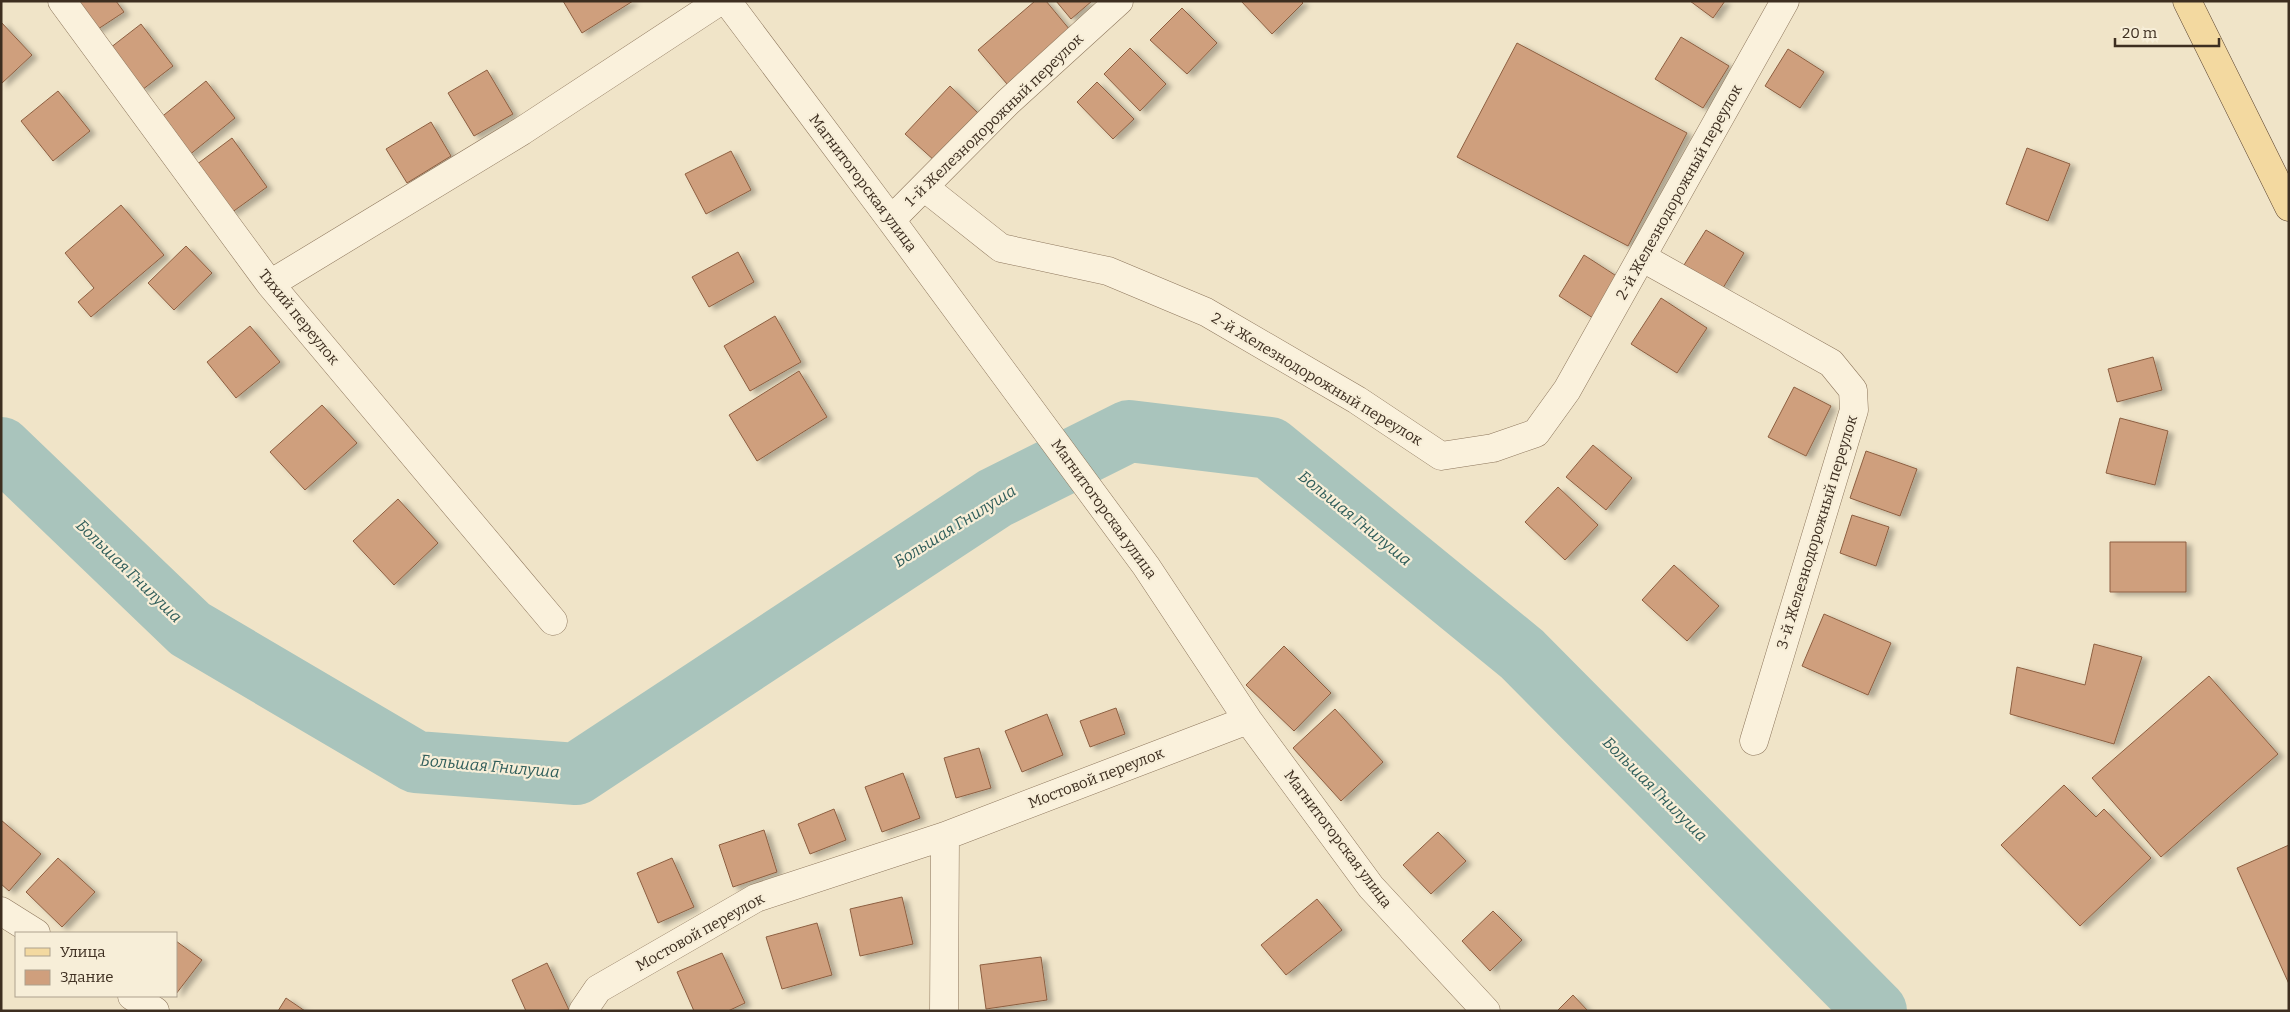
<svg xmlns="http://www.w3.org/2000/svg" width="2290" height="1012" viewBox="0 0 2290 1012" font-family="Bitter,serif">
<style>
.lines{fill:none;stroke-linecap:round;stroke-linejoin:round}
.river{stroke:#a9c4bc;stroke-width:62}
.building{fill:#cf9f7d;stroke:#8d5f41;filter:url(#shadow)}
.minor-casing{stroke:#8d765c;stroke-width:29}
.major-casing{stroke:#5b4430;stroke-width:29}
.minor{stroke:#faf1dc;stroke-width:28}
.major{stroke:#f3d9a0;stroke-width:28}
.labels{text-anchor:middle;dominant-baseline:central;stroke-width:4.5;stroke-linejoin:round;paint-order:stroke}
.street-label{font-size:15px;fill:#3d2e20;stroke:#f7eed8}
.water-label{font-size:16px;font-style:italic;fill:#2f5d5a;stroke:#f7eed8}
</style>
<defs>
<filter id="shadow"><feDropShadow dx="5.5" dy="3" stdDeviation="2.5" flood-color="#0004"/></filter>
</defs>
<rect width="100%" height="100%" fill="#f0e4c8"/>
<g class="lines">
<path class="river" d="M1,448L190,629L416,762L576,774L995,498L1129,431L1270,448L1522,654L1876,1011"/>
</g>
<path class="building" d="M75,1H116L124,12L95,31Z
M563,1H633L582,33Z
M1035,1H1046L1070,30L1007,84L978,50Z
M1056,1H1092L1071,19Z
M1241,1H1301L1303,3L1272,34Z
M1690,1H1725L1713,18Z
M1182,8L1217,43L1187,74L1150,40Z
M1,22L32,55L1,84Z
M141,24L173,66L142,90L110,48Z
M1681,37L1729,66L1703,108L1655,79Z
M1517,43L1687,133L1628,246L1457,157Z
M1130,48L1166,84L1140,111L1104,74Z
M1788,49L1824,72L1800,108L1765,86Z
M487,70L513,114L474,136L448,93Z
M206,81L235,118L188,156L159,119Z
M1097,82L1134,119L1113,139L1077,102Z
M950,86L979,114L935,161L905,134Z
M58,91L90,131L53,161L21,121Z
M431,122L451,156L407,183L386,149Z
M232,138L267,187L231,213L196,165Z
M2027,148L2070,164L2048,221L2006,204Z
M731,151L751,190L706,214L685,174Z
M121,205L164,255L91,317L78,302L94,288L65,253Z
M1706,230L1744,253L1723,288L1684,265Z
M186,246L212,273L174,310L148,283Z
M738,252L754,282L709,307L692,277Z
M1584,255L1618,277L1593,318L1559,296Z
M1661,298L1707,328L1677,373L1631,344Z
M775,316L801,362L750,391L724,346Z
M250,326L280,362L236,398L207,362Z
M2153,357L2162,390L2117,402L2108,369Z
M799,371L827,417L757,461L729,415Z
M1794,387L1831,406L1806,456L1768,437Z
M322,405L357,443L305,490L270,452Z
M2120,418L2168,431L2155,485L2106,473Z
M1593,445L1632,478L1606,510L1566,477Z
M1866,451L1917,469L1900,516L1850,498Z
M1558,487L1598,525L1565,560L1525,522Z
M398,499L438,543L394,585L353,541Z
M1852,515L1889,527L1876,566L1840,553Z
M2110,542H2186V592H2110Z
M1674,565L1719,606L1687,641L1642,600Z
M1824,614L1891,643L1868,695L1802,666Z
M2094,644L2142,657L2114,744L2010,714L2017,667L2085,685Z
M1284,646L1331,693L1294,731L1246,685Z
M2209,676L2278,754L2161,857L2092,778Z
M1116,708L1125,734L1090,747L1080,721Z
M1335,709L1383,762L1341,801L1293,748Z
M1047,714L1063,755L1022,772L1005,731Z
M979,748L991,788L956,798L944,758Z
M903,773L920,818L882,832L865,787Z
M2064,785L2096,817L2104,809L2151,858L2080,926L2001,845Z
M834,809L846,840L810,854L798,824Z
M1,820L41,854L9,891L1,884Z
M764,830L777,872L733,887L719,845Z
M1438,832L1466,861L1431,894L1403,865Z
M2289,845V984L2237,868Z
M58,858L95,892L62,927L26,892Z
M672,858L694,907L658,923L637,873Z
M902,897L913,944L860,956L850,909Z
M1317,899L1342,930L1286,975L1261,945Z
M1493,911L1522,940L1490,971L1462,941Z
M817,923L832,975L782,989L766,937Z
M176,941L202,960L176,994Z
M722,953L745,1003L728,1011H694L677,972Z
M1041,957L1047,1000L986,1009L980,965Z
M547,963L569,1010L526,1011L512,980Z
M1573,995L1588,1011H1557Z
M286,998L305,1011H278Z"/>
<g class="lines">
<g class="minor-casing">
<path id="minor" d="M62,1L270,284L553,621
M727,1L891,220L1146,566L1248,720L1371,887L1486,1011
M924,187L1001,248L1108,271L1206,312L1357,400L1441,456L1493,448L1536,433L1567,390L1785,1
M891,220L1008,102L1119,1
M1643,258L1831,363L1853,390L1854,410L1754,741
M270,284L522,131L720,1
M1,911L36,933
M132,996L155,1011
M583,1011L598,989L756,898L945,836L1248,720
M944,1011L945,836"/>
</g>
<g class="major-casing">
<path id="major" d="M2187,1L2289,207"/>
</g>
<use href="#minor" class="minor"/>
<use href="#major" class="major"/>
</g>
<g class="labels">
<g class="street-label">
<text transform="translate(994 120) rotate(-44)">1-й Железнодорожный переулок</text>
<text transform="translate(863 183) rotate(53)">Магнитогорская улица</text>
<text transform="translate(1679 192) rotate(-61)">2-й Железнодорожный переулок</text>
<text transform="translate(299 317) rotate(51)">Тихий переулок</text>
<text transform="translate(1317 379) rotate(31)">2-й Железнодорожный переулок</text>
<text transform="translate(1104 509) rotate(54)">Магнитогорская улица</text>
<text transform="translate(1817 532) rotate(-73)">3-й Железнодорожный переулок</text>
<text transform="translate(1096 778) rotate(-21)">Мостовой переулок</text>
<text transform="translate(1338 839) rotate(53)">Магнитогорская улица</text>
<text transform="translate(700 932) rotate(-29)">Мостовой переулок</text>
</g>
<g class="water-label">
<text transform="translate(1355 518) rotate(39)">Большая Гнилуша</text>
<text transform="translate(955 526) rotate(-32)">Большая Гнилуша</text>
<text transform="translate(129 571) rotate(44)">Большая Гнилуша</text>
<text transform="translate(490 766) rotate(5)">Большая Гнилуша</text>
<text transform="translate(1655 789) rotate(45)">Большая Гнилуша</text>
</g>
</g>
<rect width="2290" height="1012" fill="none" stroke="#3d2e20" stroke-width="5"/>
<rect x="15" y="932" width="162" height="65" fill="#f7eed8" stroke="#ada18e"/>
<rect x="25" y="948" width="25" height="8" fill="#f3d9a0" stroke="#ada18e"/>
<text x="60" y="957" font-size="15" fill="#3d2e20">Улица</text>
<rect x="25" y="970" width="25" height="15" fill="#cf9f7d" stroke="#ada18e"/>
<text x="60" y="982" font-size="15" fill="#3d2e20">Здание</text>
<path d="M2115 38v8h104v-8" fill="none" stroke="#3d2e20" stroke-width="2.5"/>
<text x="2122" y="38" font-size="15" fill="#3d2e20" stroke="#f7eed8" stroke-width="4" paint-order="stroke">20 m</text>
</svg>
